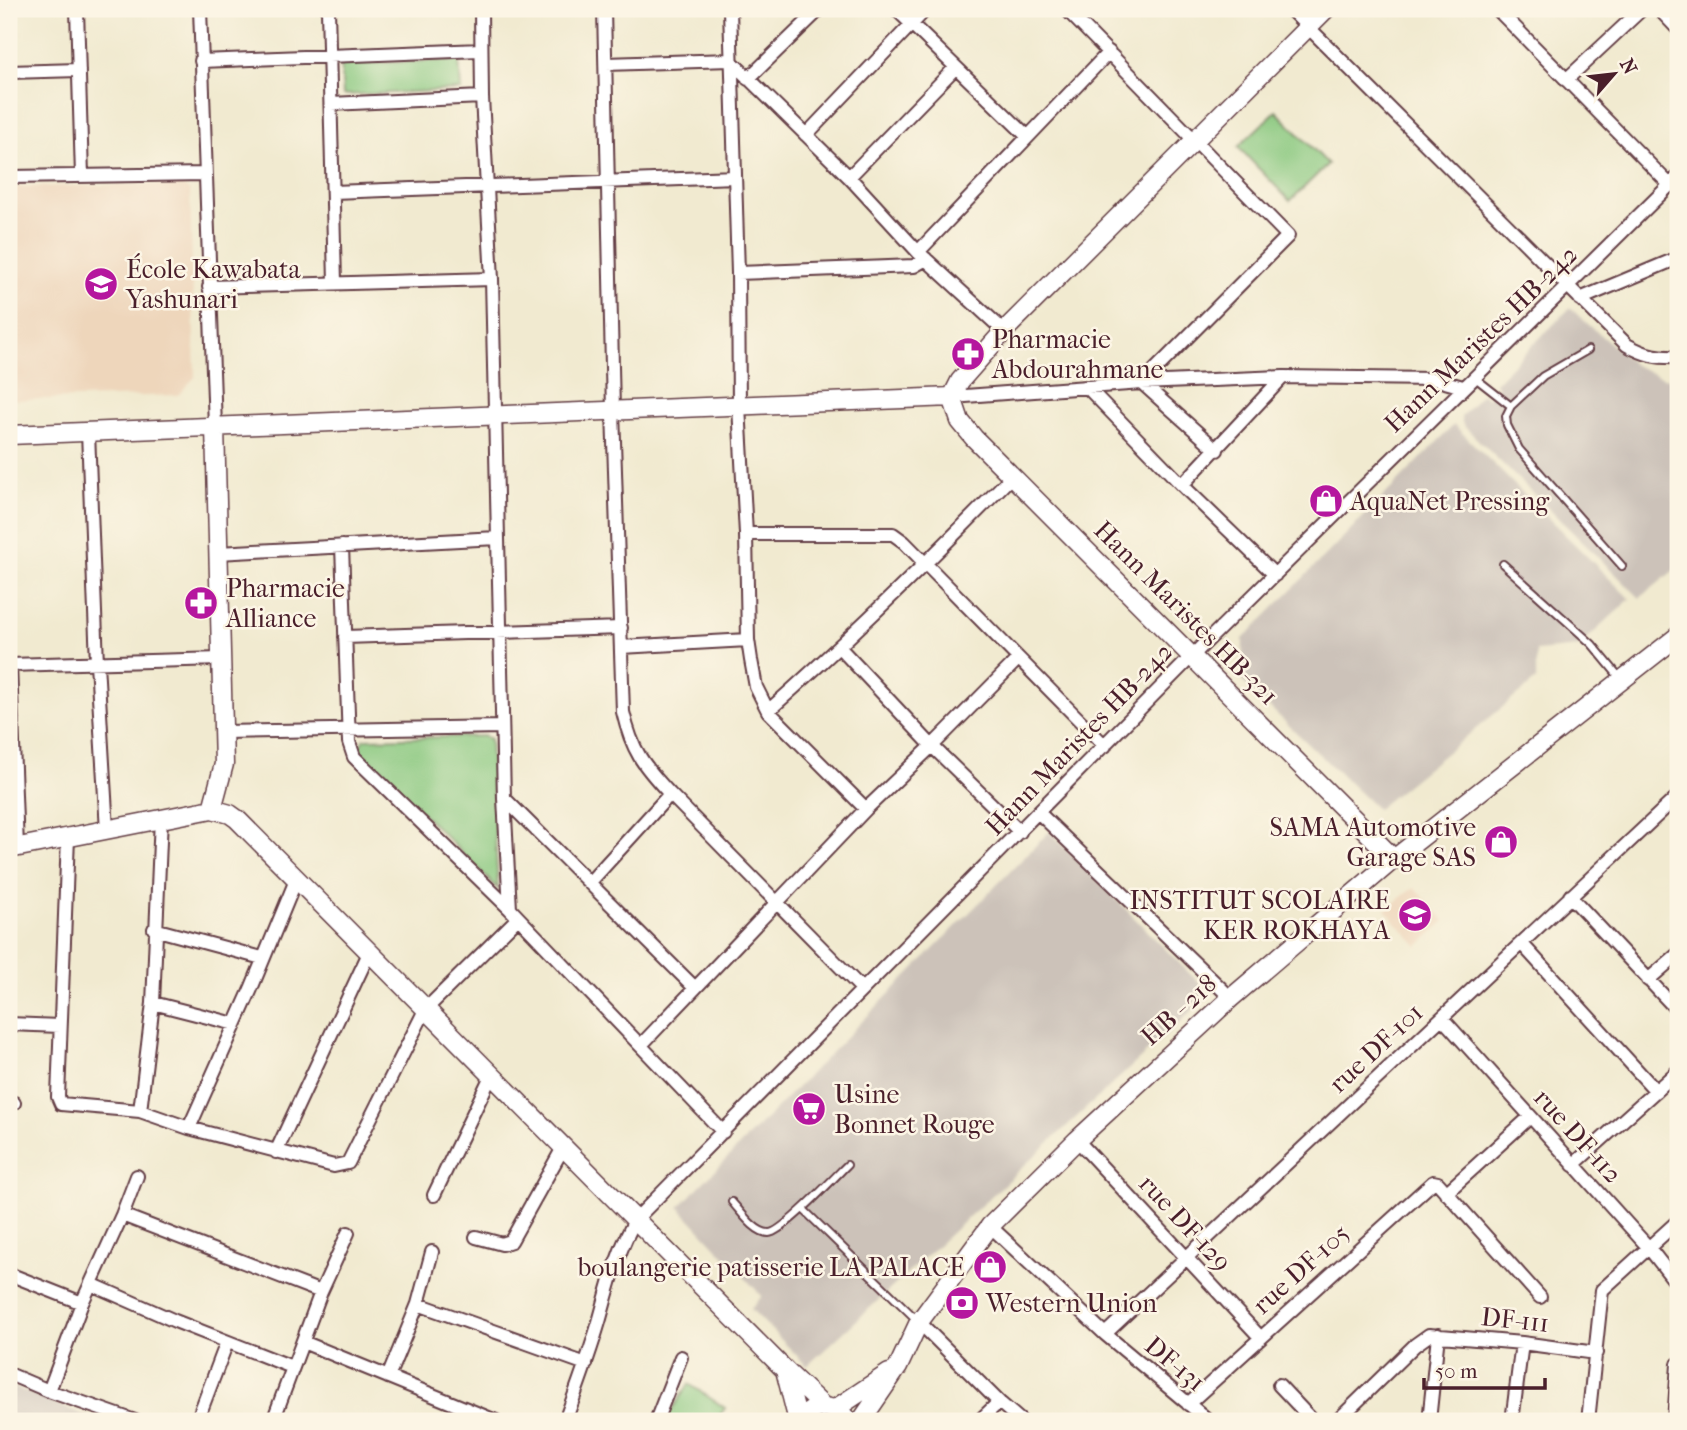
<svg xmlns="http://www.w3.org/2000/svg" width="1687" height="1430" viewBox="0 0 1687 1430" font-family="'IM FELL French Canon',serif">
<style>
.built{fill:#eed6bb}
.industrial{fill:#ccc2b9}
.green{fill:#89c87f;stroke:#6a7455;stroke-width:2}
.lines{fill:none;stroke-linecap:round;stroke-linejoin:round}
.lane-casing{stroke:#633d44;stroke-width:10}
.street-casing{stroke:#633d44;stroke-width:16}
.secondary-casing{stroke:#633d44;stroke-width:21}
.lane{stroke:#fff;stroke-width:6}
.street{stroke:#fff;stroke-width:12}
.secondary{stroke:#fff;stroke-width:18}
.labels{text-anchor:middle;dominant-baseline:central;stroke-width:5;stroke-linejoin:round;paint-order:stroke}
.poi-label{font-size:26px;fill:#4a1f2b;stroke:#fcf5e5;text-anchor:start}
.street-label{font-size:26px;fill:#4a1f2b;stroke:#fcf5e5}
</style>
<rect width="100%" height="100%" fill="#fcf5e5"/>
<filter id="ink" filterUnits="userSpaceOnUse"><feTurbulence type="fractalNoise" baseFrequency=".0143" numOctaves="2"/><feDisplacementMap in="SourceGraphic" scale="14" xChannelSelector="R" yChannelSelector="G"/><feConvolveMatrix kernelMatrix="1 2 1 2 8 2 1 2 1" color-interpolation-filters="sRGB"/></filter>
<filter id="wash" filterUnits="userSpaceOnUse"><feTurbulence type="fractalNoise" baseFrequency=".00686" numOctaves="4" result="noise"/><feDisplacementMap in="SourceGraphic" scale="28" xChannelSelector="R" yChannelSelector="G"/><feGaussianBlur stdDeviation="1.57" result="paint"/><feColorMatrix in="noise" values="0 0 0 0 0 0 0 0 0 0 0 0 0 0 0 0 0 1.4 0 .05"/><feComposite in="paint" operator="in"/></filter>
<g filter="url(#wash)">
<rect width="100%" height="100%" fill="#f1ead0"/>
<path class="built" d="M179,184L190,191L195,377L178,395L9,400V187Z
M1414,887L1445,921L1418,946L1385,910Z"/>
<path class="industrial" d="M1570,308L1634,365L1664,378L1678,379V567L1640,598L1463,425L1461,417L1482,394L1488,398L1498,388L1495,383Z
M1454,425L1630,599L1578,647L1536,651V680L1377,809L1242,681L1243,639Z
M1049,832L1210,994L807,1366L751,1309L762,1296L679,1207Z
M9,1385L99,1421H9Z"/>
<path class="green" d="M459,60L461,90L343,95L341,64Z
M1276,111L1328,164L1290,201L1238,147Z
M484,736L490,739L498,889L358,749L364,739Z
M689,1384L725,1408L716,1421H664Z"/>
</g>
<g filter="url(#ink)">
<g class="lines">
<g class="lane-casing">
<path id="lane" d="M1588,350L1543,376L1511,406L1506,416L1507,425L1519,449L1622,566
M1474,377L1511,406
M1503,564L1592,644L1621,679
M732,1202C741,1212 755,1233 769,1233C782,1233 835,1177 847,1165
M803,1209L918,1321"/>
</g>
<g class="street-casing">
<path id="street" d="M77,9L82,176
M200,9L215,427
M328,9L335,282
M481,9L482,97L492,279L504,798L510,909
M604,9L613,411L623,712C632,751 643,765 670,794L862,989
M730,9L738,273L739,406L746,534L748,640L751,660L756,687L768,711L866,809
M896,9L1027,136
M1066,9L1288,236L1142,383L1217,450
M1290,9L1627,345C1645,355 1657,358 1678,357
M1497,9L1671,186
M1659,9L1678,29
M201,61L481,50
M606,64L730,60L849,177L918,252L1004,331
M9,72L79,70
M748,79L820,9
M1566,80L1642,9
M331,104L482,97
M806,135L926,9
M9,177L206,174
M849,177L955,68
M333,192L735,177
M918,252L1109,52
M738,273L914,266L926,259
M209,287L492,279
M1580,299L1678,258
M1087,387L1182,485L1275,575
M952,397L1142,383L1283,377L1434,379L1463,387
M88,432L97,663L107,830
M1182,485L1283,377
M746,534H893L904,542L1105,746
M342,546L349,742L354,757L510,909L723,1132
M218,553L497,538
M345,637L621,628
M621,647L748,640
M840,648L932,746L1020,832
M9,665L221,659
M10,665L17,847
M768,711C853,636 933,557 1012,476
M223,732L502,727
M504,798L694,987
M1039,813L1231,998
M68,837L58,1097L61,1104L140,1111L189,1128L334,1166L348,1163L425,1010L518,918
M590,882L670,794
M1570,896L1678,1011
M154,929L262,958
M1522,944L1656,1091
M1648,980L1678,954
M153,1003L235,1024
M1442,1018L1649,1248L1678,1285
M9,1024L60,1026
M642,1044L866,809L932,746L1018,659
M9,1104L14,1103
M140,1111L153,1003L161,818
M189,1128L251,989L296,880
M1077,1140L1260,1337
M276,1152L369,953
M1573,1165L1678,1071
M1446,1193L1530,1117
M434,1195L491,1076
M122,1215L321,1292
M990,1226L1105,1334L1209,1421
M476,1237L502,1244L511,1241L564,1146
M9,1274L82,1303
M91,1284L175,1321L292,1367
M418,1304L586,1364
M919,1322L999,1402L1021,1421
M1105,1334L1678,796
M303,1342L496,1421
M9,1374L49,1391L135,1421
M388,1377L418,1304L432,1252
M1279,1385L1313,1421
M49,1391L82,1303L122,1215L137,1176
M1188,1404L1433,1182L1438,1183L1540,1297
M197,1421L227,1342
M273,1421L321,1292L348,1233
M565,1421C577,1388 589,1356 599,1322C609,1287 617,1251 636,1219L1192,656L1678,177
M656,1421L681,1357
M979,1421L999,1402
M1337,1421L1415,1345L1429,1335L1522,1343L1596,1353
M1429,1421L1438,1335
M1512,1421L1522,1343
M1588,1421L1602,1290L1678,1221
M1674,1421L1678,1364"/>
</g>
<g class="secondary-casing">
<path id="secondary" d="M1326,9L1004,331L960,381L952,397L960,421L974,438L1394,859
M9,435L952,397
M212,809L224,764L215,427
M9,849L212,809L230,814L237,819L785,1370L824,1407
M785,1370L798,1421
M835,1409L889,1373
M800,1421C812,1404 835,1402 848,1421
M861,1421L898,1367L919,1322L990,1226L1077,1140L1231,998L1394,859L1678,636"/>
</g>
<use href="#lane" class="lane"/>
<use href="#street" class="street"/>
<use href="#secondary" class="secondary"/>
</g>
</g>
<defs>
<g id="school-disc" transform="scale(1.75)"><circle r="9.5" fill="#b5179e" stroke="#fcf5e5"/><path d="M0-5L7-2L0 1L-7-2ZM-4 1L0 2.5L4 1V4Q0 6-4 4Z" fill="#fff"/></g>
<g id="pharmacy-disc" transform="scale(1.75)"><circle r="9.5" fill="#b5179e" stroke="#fcf5e5"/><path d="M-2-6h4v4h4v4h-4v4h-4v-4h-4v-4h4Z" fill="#fff"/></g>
<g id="shop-disc" transform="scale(1.75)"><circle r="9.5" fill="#b5179e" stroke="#fcf5e5"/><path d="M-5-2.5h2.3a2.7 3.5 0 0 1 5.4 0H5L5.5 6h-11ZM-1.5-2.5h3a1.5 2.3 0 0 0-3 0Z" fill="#fff"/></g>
<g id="supermarket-disc" transform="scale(1.75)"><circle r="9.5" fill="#b5179e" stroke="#fcf5e5"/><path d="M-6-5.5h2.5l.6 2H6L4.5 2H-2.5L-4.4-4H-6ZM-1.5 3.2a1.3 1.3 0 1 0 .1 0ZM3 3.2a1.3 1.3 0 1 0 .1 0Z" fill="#fff"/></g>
<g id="bank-disc" transform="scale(1.75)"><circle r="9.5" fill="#b5179e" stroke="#fcf5e5"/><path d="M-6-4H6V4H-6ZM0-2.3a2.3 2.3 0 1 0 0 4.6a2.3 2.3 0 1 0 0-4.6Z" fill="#fff"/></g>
</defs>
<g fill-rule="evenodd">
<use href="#school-disc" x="101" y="284"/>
<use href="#pharmacy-disc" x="968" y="354"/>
<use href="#shop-disc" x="1326" y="501"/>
<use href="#pharmacy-disc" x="201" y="603"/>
<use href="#shop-disc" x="1501" y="842"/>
<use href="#school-disc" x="1415" y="915"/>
<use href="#supermarket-disc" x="809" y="1109"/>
<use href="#shop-disc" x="990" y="1267"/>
<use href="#bank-disc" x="962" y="1303"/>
</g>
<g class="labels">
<g class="poi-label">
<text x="126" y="269">École Kawabata<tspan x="126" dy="30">Yashunari</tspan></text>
<text x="992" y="339">Pharmacie<tspan x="992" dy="30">Abdourahmane</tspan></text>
<text x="1350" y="501">AquaNet Pressing</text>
<text x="226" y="588">Pharmacie<tspan x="226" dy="30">Alliance</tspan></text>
<text x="1476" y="827" text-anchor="end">SAMA Automotive<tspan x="1476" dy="30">Garage SAS</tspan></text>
<text x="1390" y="900" text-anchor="end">INSTITUT SCOLAIRE<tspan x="1390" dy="30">KER ROKHAYA</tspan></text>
<text x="834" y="1094">Usine<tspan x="834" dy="30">Bonnet Rouge</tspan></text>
<text x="965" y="1267" text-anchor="end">boulangerie patisserie LA PALACE</text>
<text x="986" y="1303">Western Union</text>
</g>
<g class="street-label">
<text transform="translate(1481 339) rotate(-44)">Hann Maristes HB-242</text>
<text transform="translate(1186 613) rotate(45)">Hann Maristes HB-321</text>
<text transform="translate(1079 739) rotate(-46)">Hann Maristes HB-242</text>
<text transform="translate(1179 1010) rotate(-42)">HB - 218</text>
<text transform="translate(1376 1048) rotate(-43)">rue DF-101</text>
<text transform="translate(1578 1136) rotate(48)">rue DF-112</text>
<text transform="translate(1185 1223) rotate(47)">rue DF-129</text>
<text transform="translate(1301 1269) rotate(-42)">rue DF-105</text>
<text transform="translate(1515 1320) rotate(6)">DF-111</text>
<text transform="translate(1175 1364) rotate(40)">DF-131</text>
</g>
</g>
<rect width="1687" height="1430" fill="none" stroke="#fcf5e5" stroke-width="35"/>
<g transform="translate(1614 74) rotate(62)" stroke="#fcf5e5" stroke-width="5" paint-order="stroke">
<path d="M0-5L12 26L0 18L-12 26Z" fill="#4a1f2b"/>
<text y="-10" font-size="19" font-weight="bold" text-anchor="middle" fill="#4a1f2b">N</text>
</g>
<path d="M1424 1378v10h121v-10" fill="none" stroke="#4a1f2b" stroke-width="3.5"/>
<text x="1435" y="1378" font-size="21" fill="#4a1f2b" stroke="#fcf5e5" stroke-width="5" paint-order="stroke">50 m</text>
</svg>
